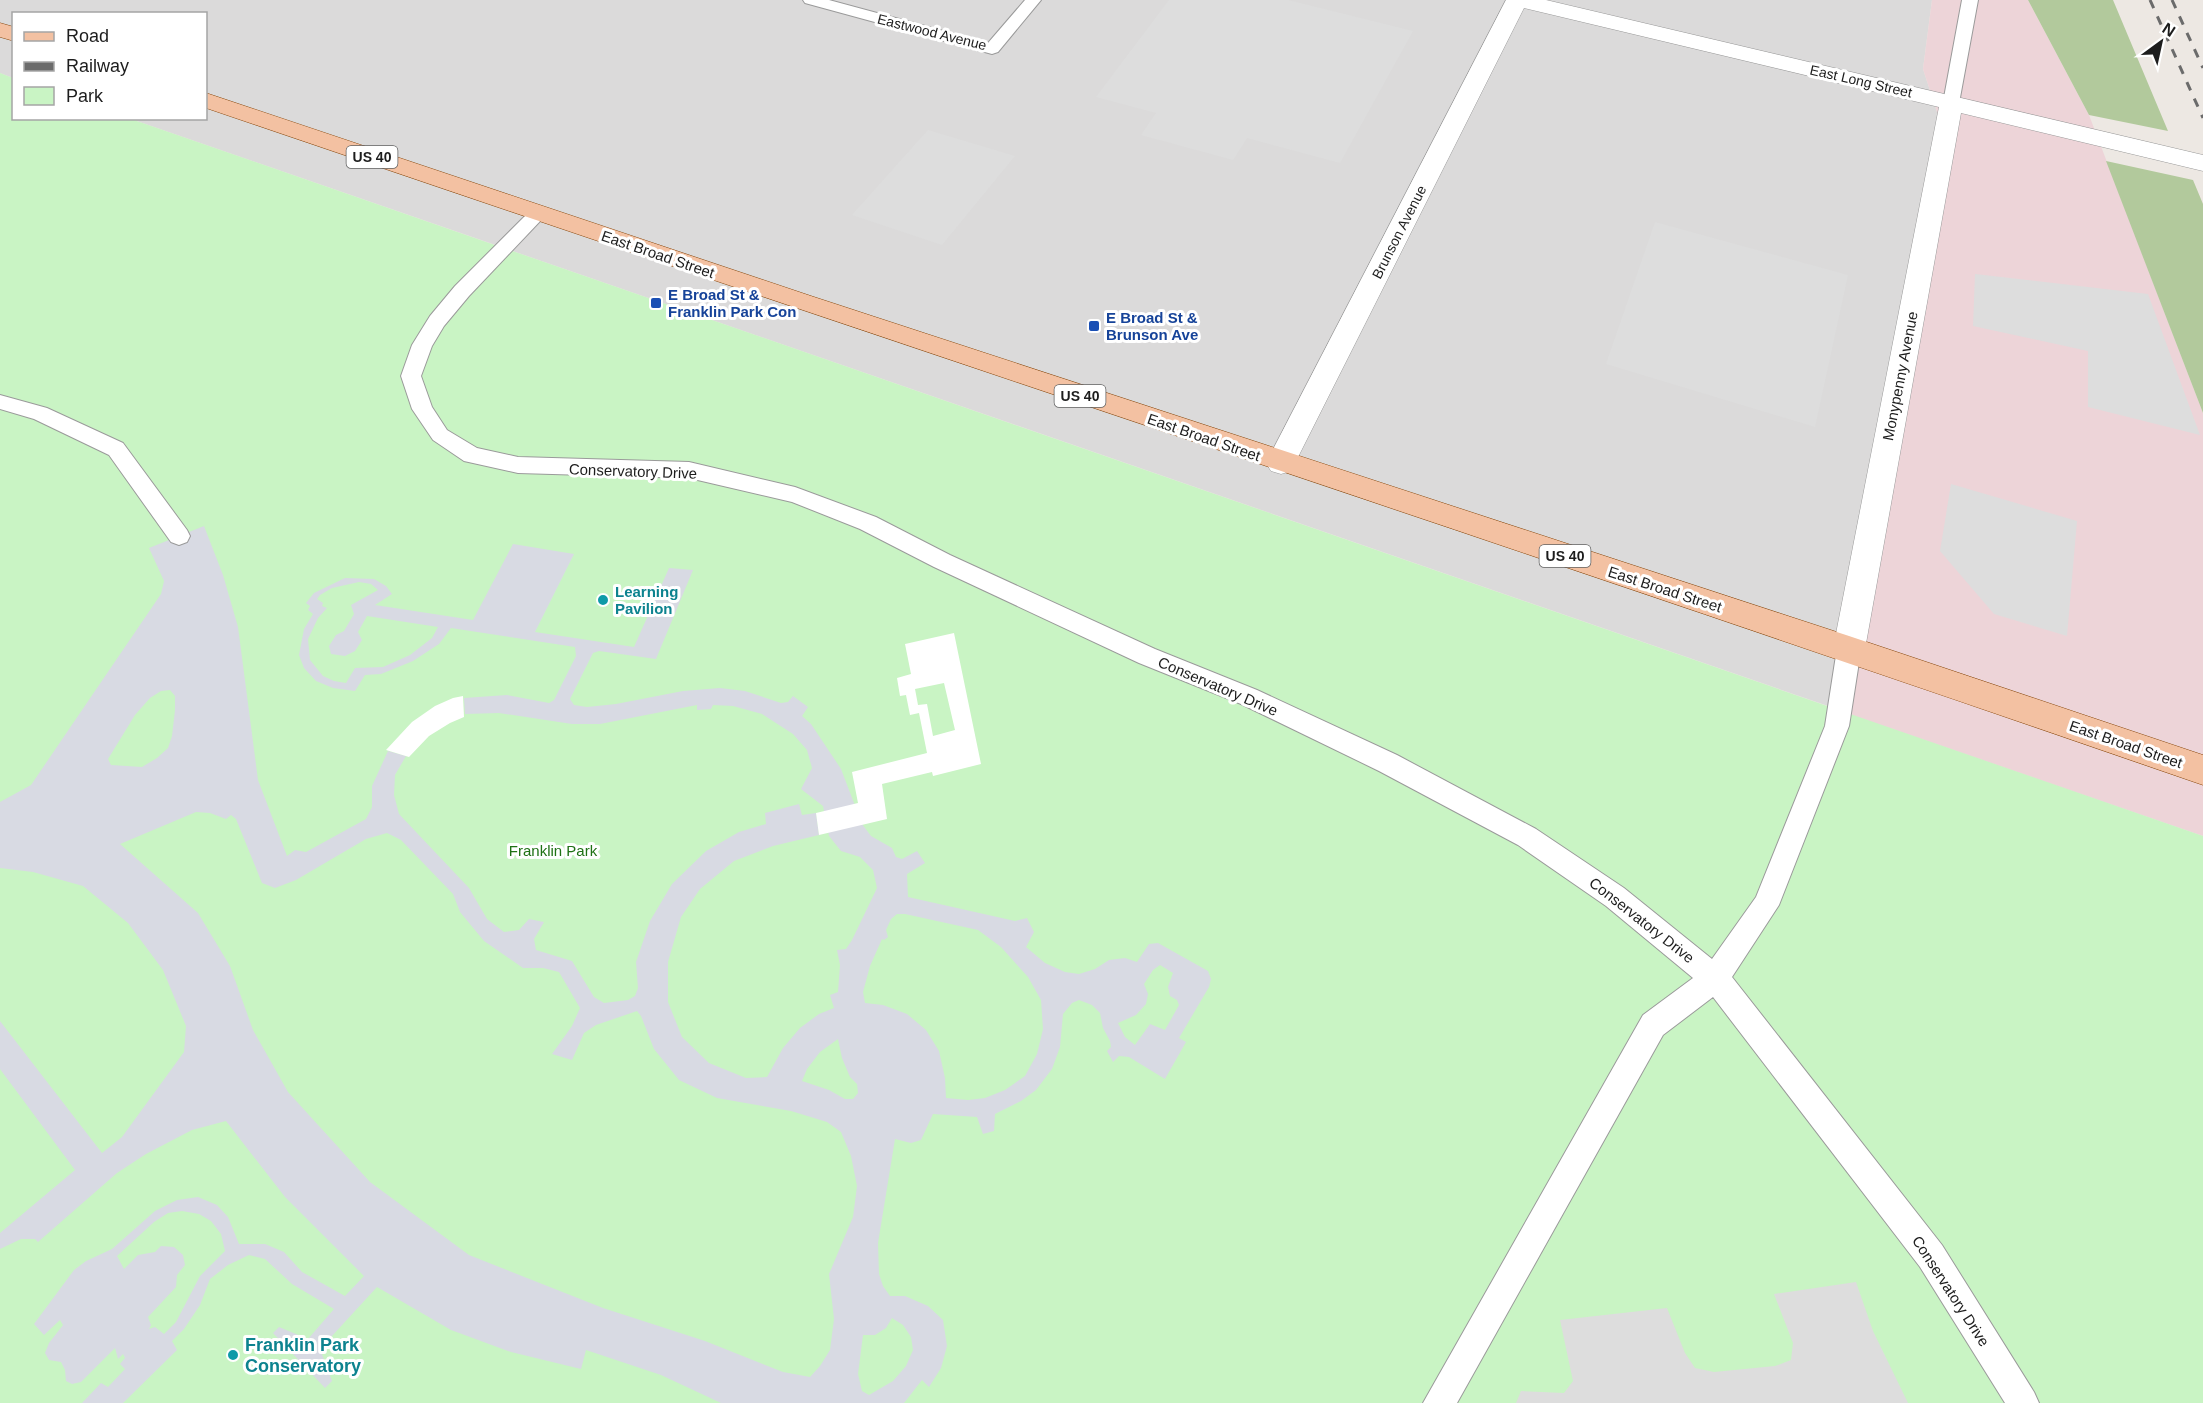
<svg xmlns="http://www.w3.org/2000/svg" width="2203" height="1403" viewBox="0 0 2203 1403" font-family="Helvetica,sans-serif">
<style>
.residential{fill:#dbdada}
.commercial{fill:#edd4d8}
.forest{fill:#b2c99c}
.park{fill:#c9f4c4}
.parking{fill:#ddd}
.plaza{fill:#d8dae3;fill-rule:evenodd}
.pier{fill:#fff;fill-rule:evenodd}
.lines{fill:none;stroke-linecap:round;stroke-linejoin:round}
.service-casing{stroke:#9a9a9a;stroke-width:2}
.minor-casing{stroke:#9a9a9a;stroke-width:1}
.primary-casing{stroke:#88480d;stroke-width:1}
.service{fill:#fff;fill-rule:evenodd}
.minor{fill:#fff;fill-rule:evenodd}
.primary{fill:#f3c1a2;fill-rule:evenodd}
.rail{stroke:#6b6b6b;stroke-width:3;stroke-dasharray:9 9;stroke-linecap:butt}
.transit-dot{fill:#1a4fb4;stroke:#fff;stroke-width:2}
.culture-dot{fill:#0f9aa8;stroke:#fff;stroke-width:2}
.labels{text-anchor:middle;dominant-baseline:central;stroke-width:6;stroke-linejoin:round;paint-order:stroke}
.far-street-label{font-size:14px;fill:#1d1d1d;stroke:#fff}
.shield{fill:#fff;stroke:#616161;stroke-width:1.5}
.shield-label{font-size:14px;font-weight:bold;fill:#1d1d1d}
.street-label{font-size:15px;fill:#1d1d1d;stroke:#fff}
.transit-label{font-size:15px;font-weight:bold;fill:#164399;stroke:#fff;text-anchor:start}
.culture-label{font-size:15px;font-weight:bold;fill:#0d838f;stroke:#fff;text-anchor:start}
.park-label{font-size:15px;fill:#1f7115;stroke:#fff}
.near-culture-label{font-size:18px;font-weight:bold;fill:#0d838f;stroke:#fff;text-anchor:start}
</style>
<rect width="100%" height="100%" fill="#ede8e3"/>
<path class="residential" d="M0,0H1932L1923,69L1938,115L1834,708L131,119L206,118V14H14L13,78L0,73Z"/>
<path class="commercial" d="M1932,0H2028L2089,115L2203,413V836L1834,709L1938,115L1923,69Z"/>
<path class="forest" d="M2028,0H2113L2168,131L2089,115Z
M2106,161L2193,180L2203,204V413Z"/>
<path class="park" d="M0,73L13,78L14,118L131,119L2203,836V1403H0Z"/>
<path class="parking" d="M1169,0H1288L1413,31L1340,163L1247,138L1233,160L1141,135L1156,113L1096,97Z
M928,130L1015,156L942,245L852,215Z
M1655,222L1848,275L1815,427L1606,364Z
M1975,274L2148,294L2200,435L2088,407V351L1973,326Z
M1951,484L2077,521L2067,636L1994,614L1940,551Z
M1856,1282L1873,1331L1908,1403H1516L1521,1391L1564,1393L1573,1381L1560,1320L1667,1308L1685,1353L1695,1368L1714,1372L1775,1366L1791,1360L1793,1343L1774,1294Z"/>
<path class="plaza" d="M204,526L223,575L238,627L258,780L287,856L295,850L306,852L366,819L372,807V786L388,751L406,756L395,775L394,795L399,814L469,888L487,919L504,932L519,930L529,919L544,922L534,939L536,950L572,961L594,997L604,1003L628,1000L635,996L638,988L636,962L650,921L672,884L706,851L739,832L766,824L765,813L799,804L802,815L816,813L819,835L773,846L734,861L700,889L681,917L668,962V1002L682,1037L709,1063L746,1078L767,1077L783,1048L800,1028L819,1014L834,1008L830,995L838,992L840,965L837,950L846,949L852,940L877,888L873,870L860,857L841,851L829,836L823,806L801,789L812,768L807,750L793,734L762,714L733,706L713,705L711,709L697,710V705L600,724H572L499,713L465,714L464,698L507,695L549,703L554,700L576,656L575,647L451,628L439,644L413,661L381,674L365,675L355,691L333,688L316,681L304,668L299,655L304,629L313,614L308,610L310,606L306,603L314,593L345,578L374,579L386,586L392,594L375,605L473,620L513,544L574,554L535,632L634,647L669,568L693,570L656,659L599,651L593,653L570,699L574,705L587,707L616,704L683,691L720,688L745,691L781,703L788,702L793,696L808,707L802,716L811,724L841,769L862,824L871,836L892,848L896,857L902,859L917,851L925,863L907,874L908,897L1015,921L1027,918L1034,932L1026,947L1045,963L1065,972L1079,974L1095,969L1109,960L1125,958L1137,962L1149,944L1158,943L1208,971L1211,979L1209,987L1179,1038L1186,1042L1165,1079L1129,1057L1119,1056L1113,1062L1107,1051L1111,1047L1110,1041L1103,1028L1100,1013L1092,1005L1079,1000L1072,1003L1063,1014L1060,1047L1052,1069L1036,1090L1021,1101L995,1114L994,1131L983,1134L977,1117L933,1114L921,1140L911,1143L895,1139L878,1243L879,1274L883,1286L890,1296H905L928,1306L943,1320L947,1346L941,1368L929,1387L922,1380L904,1403H721L661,1375L586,1350L581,1369L511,1352L451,1330L377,1287L320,1349L332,1381L325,1388L273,1333L279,1327L308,1339L334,1309L292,1284L265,1259L249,1255L228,1265L210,1279L200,1305L184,1329L172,1341L177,1350L123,1403H82L101,1383L108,1387L125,1369L120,1364L125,1358L123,1354L118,1359L115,1348L81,1382L72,1384L66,1381L65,1370L61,1362L49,1360L45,1353L49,1343L63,1325L60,1320L44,1335L34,1324L74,1270L86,1261L112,1249L155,1211L177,1200L198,1197L217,1205L228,1217L239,1244H265L284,1252L302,1272L345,1296L364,1276L285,1197L226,1121L192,1130L146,1154L117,1173L38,1242L35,1239H21L0,1249V1233L75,1170L0,1069V1021L102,1153L122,1137L184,1052L186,1026L163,970L128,923L83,886L33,872L0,868V802L31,785L161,594L164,581L149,548ZM359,582L371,584L378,590L351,605L354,614L344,631L336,635L329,646L331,654L345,656L355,651L362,640L358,632L367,616L438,627L432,638L410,655L383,667L355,668L346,683L334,681L323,676L310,660L308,639L318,618L327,608L322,606L323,603L317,599L320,595L332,588ZM170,690L175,696V710L172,736L168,748L157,758L142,767L111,765L108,759L135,715L150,698L161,691ZM196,812L210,813L226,819L231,815L236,819L262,883L275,888L296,880L366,839L387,833L401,840L453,894L460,912L484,941L523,968H543L559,972L580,1008L572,1026L552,1054L572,1060L584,1033L596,1025L637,1011L641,1016L654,1049L679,1080L717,1098L791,1111L827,1122L841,1132L851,1156L857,1186L853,1217L829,1274L834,1319L830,1350L820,1366L810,1377L783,1372L705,1341L603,1308L469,1255L370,1182L288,1092L253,1030L230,966L198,913L120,844ZM897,914H905L978,930L1001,947L1028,977L1041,1000L1043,1029L1037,1054L1025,1076L1005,1090L985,1098L968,1100L946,1098L945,1078L939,1051L926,1030L907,1014L883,1005L865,1003L863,992L870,966L882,939L884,940L888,937L886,930L891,919ZM1160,965L1173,973L1168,987L1170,996L1177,1000L1179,1005L1165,1030L1150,1024L1135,1045L1125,1037L1118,1023L1136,1015L1146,1004L1148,994L1144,984L1153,970ZM838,1039L842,1058L850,1077L857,1084L858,1093L853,1099H845L829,1090L802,1081L807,1069L820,1052ZM182,1211L199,1214L211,1221L221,1234L225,1251L200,1276L176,1322L164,1334L155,1327L149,1329L151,1325L148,1317L176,1287L177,1275L185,1265L183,1255L174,1247L161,1246L155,1252L138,1255L124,1269L117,1256L154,1222L168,1213ZM892,1318L903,1325L911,1337L913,1350L906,1366L893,1381L869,1395L862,1391L858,1374L863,1335H875L886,1328Z"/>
<path class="pier" d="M954,633L981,764L933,776L932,772L882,784L887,819L819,835L816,813L858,803L852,772L927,753L919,713L910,715L906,695L900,696L897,678L911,674L905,644ZM944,683L955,730L933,736L927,704L918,705L915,689Z
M463,696L464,717L450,723L429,736L409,757L386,750L412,722L435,706L453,698Z"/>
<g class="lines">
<g class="service-casing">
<path id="service" d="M803,0H829L988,43L1025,0H1041L998,52L992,54L805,3Z
M1962,0H1978L1959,103L1957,107H1945L1943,103Z
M538,207L544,209L547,213L544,217L469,296L444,326L432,346L421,376L432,407L447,430L477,448L518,457L689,462L795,487L876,517L950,555L1155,649L1257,690L1397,755L1536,829L1624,888L1712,959L1756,897L1825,726L1837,649L1841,642L1849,639L1857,642L1861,649L1849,726L1779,905L1732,977L1942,1245L2034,1392L2039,1403H2005L1920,1267L1713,997L1663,1035L1457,1403H1423L1643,1015L1693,978L1606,906L1518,845L1379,771L1241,704L1139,663L934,567L860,529L792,502L689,478L518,473L464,461L433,440L412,409L401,376L412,345L430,316L455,286L532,209Z
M0,395L47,408L123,443L187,530L190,536L187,542L179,545L171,542L109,455L34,419L0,409Z"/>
</g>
<g class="minor-casing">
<path id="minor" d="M1506,0H1546L2203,155V171L1961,113L1865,649L1860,658L1849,662L1838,658L1833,649L1939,107L1524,8L1291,471L1281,474L1271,471L1266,463Z"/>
</g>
<g class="primary-casing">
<path id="primary" d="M0,23L14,27V41L0,37Z
M206,93L811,296L1849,636L2203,755V785C1539,555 871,335 206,108Z"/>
</g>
<use href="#service" class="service"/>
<use href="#minor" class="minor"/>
<use href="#primary" class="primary"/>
<path class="rail" d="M2150,0L2203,118
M2172,0L2203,68"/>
</g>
<g class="transit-dot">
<rect x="650" y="297" width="12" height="12" rx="3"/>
<rect x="1088" y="320" width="12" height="12" rx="3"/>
</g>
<g class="culture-dot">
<circle cx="603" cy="600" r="6"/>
<circle cx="233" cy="1355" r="6"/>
</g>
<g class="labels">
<g class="far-street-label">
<text transform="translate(932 32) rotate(14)">Eastwood Avenue</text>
<text transform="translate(1861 81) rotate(13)">East Long Street</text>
<text transform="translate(1399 232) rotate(-63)">Brunson Avenue</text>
</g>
<g class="shield">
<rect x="346.5" y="146" width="51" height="22" rx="4.5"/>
<rect x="1054.5" y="385" width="51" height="22" rx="4.5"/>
<rect x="1539.5" y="545" width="51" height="22" rx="4.5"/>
</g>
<g class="shield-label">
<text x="372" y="157">US 40</text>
<text x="1080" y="396">US 40</text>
<text x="1565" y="556">US 40</text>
</g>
<g class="street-label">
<text transform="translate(658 254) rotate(19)">East Broad Street</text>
<text transform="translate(1900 376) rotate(-79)">Monypenny Avenue</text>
<text transform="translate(1204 437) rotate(19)">East Broad Street</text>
<text transform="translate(633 471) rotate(2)">Conservatory Drive</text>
<text transform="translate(1665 589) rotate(18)">East Broad Street</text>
<text transform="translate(1218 686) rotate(23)">Conservatory Drive</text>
<text transform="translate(2126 744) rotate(19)">East Broad Street</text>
<text transform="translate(1642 920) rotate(38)">Conservatory Drive</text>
<text transform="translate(1951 1291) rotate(57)">Conservatory Drive</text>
</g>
<g class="transit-label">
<text x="668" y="294">E Broad St &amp;<tspan x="668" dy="17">Franklin Park Con</tspan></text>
<text x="1106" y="317">E Broad St &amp;<tspan x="1106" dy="17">Brunson Ave</tspan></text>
</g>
<g class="culture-label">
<text x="615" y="591">Learning<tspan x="615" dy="17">Pavilion</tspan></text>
</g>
<g class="park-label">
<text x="553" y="850">Franklin Park</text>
</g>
<g class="near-culture-label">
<text x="245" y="1345">Franklin Park<tspan x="245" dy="21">Conservatory</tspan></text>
</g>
</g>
<rect x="12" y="12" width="195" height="108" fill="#ffffff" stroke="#a5a5a5" stroke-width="1.5"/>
<rect x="24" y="32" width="30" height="9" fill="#f3c1a2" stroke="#a5a5a5" stroke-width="1.5"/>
<text x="66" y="42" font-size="18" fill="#1d1d1d">Road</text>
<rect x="24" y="62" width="30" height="9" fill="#6b6b6b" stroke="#a5a5a5" stroke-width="1.5"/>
<text x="66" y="72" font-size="18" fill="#1d1d1d">Railway</text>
<rect x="24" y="87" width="30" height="18" fill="#c9f4c4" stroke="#a5a5a5" stroke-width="1.5"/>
<text x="66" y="102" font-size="18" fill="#1d1d1d">Park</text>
<g transform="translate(2161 42) rotate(33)" stroke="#ffffff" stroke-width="4.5" paint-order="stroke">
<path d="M0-4.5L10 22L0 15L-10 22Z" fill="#1d1d1d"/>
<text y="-9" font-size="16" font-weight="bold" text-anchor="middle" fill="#1d1d1d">N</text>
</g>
</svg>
